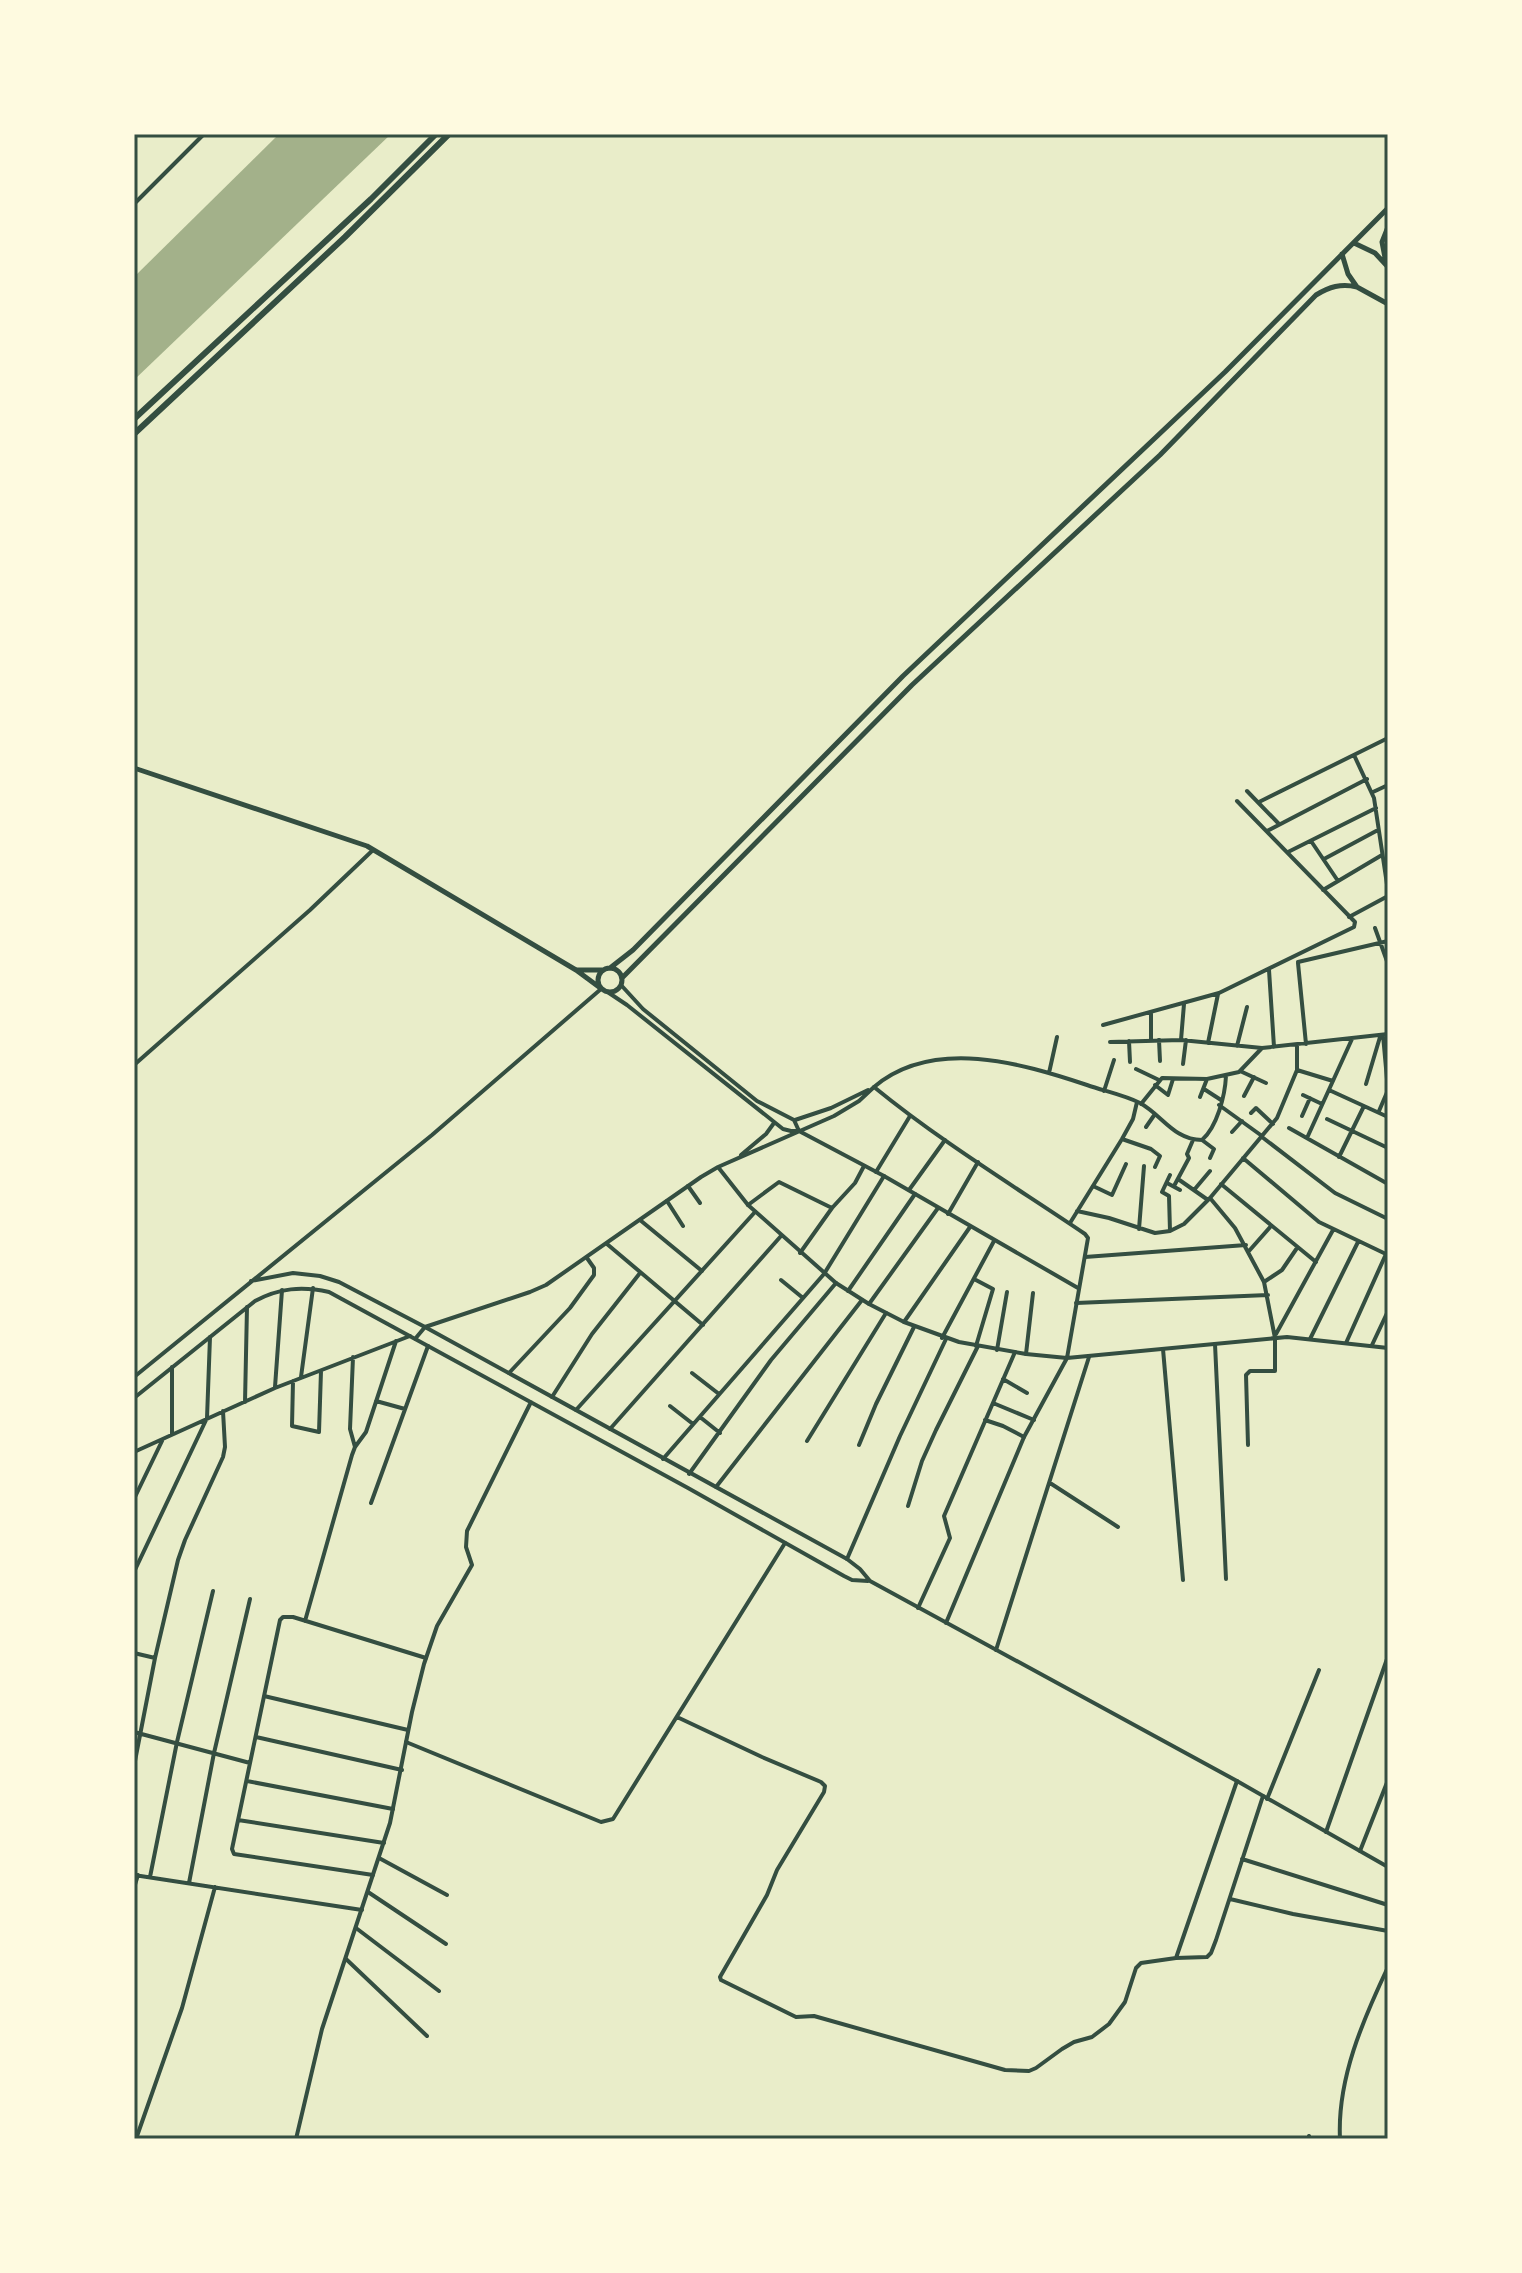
<svg xmlns="http://www.w3.org/2000/svg" width="1522" height="2273" viewBox="0 0 1522 2273" font-family="Roboto,sans-serif">
<style>
.water{fill:#a3b18a}
.lines{fill:none;stroke-linecap:round;stroke-linejoin:round}
.minor{stroke:#344e41;stroke-width:4}
.tertiary{stroke:#344e41;stroke-width:4}
.secondary{stroke:#344e41;stroke-width:5}
.primary{stroke:#344e41;stroke-width:6}
.neatline{fill:none;stroke:#344e41;stroke-width:3}
</style>
<rect width="100%" height="100%" fill="#e9edc9"/>
<path class="water" d="M279,134H391L134,380V277Z"/>
<g class="lines">
<path class="minor" d="M1354,755L1374,798L1388,891
M1247,791L1279,824
M1373,792L1388,785
M1259,802L1388,738
M1267,831L1367,779
M1311,841L1338,881
M1288,852L1376,808
M1324,859L1378,830
M1323,890L1382,855
M1349,917L1388,896
M1375,928L1388,964
M1298,962L1388,941
M1298,963L1306,1044
M1269,970L1274,1047
M1151,1013V1040
M1103,1025L1219,993L1354,927L1355,922L1237,801
M1159,1040L1160,1061
M1181,1040L1184,1004
M1129,1041L1130,1062
M1110,1042L1181,1040L1262,1048L1388,1034
M1208,1043L1218,994
M1237,1046L1247,1007
M1183,1064L1186,1040
M134,1065L310,910L373,850
M1136,1069L1159,1080
M1297,1070L1333,1081
M1240,1071L1266,1083
M1049,1073L1057,1037
M1366,1084L1380,1037
M1155,1085L1168,1095L1173,1079
M874,1087C933,1037 1021,1063 1087,1085C1104,1091 1124,1095 1140,1103C1162,1115 1174,1140 1202,1140
M1204,1089L1221,1100
M1329,1090L1388,1117
M1104,1091L1114,1060
M1303,1095L1322,1104
M1244,1096L1254,1077
M1200,1097L1207,1079
M1141,1104L1162,1078L1207,1079L1239,1072L1262,1048
M1219,1105L1262,1136
M1379,1111L1388,1090L1383,1035
M1251,1113L1256,1108L1273,1124
M1302,1116L1310,1098
M1327,1119L1388,1148
M1146,1127L1155,1114
M1289,1128L1388,1184
M1232,1132L1242,1121
M1262,1137L1335,1193L1388,1219
M1307,1138L1352,1039
M1122,1139L1151,1149L1160,1156L1155,1167
M1202,1140C1217,1127 1225,1096 1226,1076
M1202,1140L1214,1149L1210,1158
M1339,1157L1364,1106
M1243,1158L1319,1222L1388,1255
M876,1172L910,1116
M1170,1175L1162,1192L1169,1196L1170,1231
M1178,1179L1208,1200
M1167,1183L1180,1190
M1221,1184L1316,1262
M688,1186L700,1203
M1093,1186L1112,1195L1126,1164
M1174,1186L1189,1158L1187,1154L1193,1140
M909,1190L945,1140
M1194,1190L1210,1171
M1210,1198L1235,1228L1264,1282L1275,1338V1371H1250L1246,1375L1248,1445
M667,1201L683,1226
M748,1205L779,1182L832,1208
M1077,1211L1109,1218L1155,1233L1170,1231L1184,1224L1210,1198L1277,1118L1297,1070V1045
M948,1214L978,1162
M640,1220L702,1271
M1070,1223L1122,1139L1133,1119L1137,1102
M1139,1229L1144,1166
M607,1244L703,1325
M1249,1251L1271,1226
M800,1253L832,1208L855,1183L864,1166
M1085,1257L1246,1245
M974,1279L993,1289L976,1346
M781,1280L803,1298
M1264,1282L1282,1270L1297,1248
M848,1291L915,1194
M1076,1303L1268,1295
M869,1304L938,1208
M904,1322L970,1227
M1276,1334L1333,1230
M942,1338L994,1241
M1310,1339L1358,1242
M1346,1343L1386,1254
M1215,1344L1226,1579
M1372,1345L1388,1311
M1163,1349L1183,1580
M997,1350L1007,1292
M1026,1354L1033,1293
M353,1357L350,1429L355,1447
M509,1373L570,1308L594,1275V1268L587,1258
M692,1373L719,1394
M301,1377L313,1288
M1003,1379L1027,1393
M293,1381L292,1426L319,1432L321,1371
M275,1387L282,1290
M552,1397L592,1334L640,1273
M376,1401L405,1409
M245,1402L247,1307
M993,1403L1034,1420
M670,1406L693,1424
M576,1410L755,1212
M700,1417L720,1433
M985,1420L1003,1426L1024,1437
M610,1429L781,1236
M172,1434V1367
M807,1441L886,1313
M859,1445L876,1404L914,1327
M134,1452L275,1388L410,1336
M663,1459L824,1274L884,1176
M689,1474L771,1360L836,1283
M1050,1483L1118,1527
M716,1487L862,1300
M134,1499L162,1441
M371,1503L428,1346
M908,1506L922,1461L936,1430L978,1346
M847,1559L900,1436L946,1339
M134,1572L207,1418L210,1337
M918,1608L950,1538L944,1516L1015,1352
M305,1621L352,1455L355,1447L366,1432L396,1341
M996,1650L1089,1357
M134,1653L155,1658
M264,1696L408,1730
M677,1717L762,1757L821,1782L825,1786L824,1792L777,1870L767,1895L720,1977L721,1980L796,2017L814,2016L1005,2070L1029,2071L1036,2068L1062,2049L1074,2042L1092,2037L1109,2024L1125,2002L1136,1968L1141,1963L1176,1958L1207,1957L1211,1953L1216,1940L1263,1796
M134,1732L250,1763
M256,1737L402,1770
M406,1742L601,1822L613,1819L785,1543
M134,1766L155,1658L178,1560L185,1540L223,1457L225,1447L223,1411
M247,1781L393,1809
M1267,1799L1319,1670
M238,1820L384,1843
M1326,1832L1387,1659
M1360,1851L1388,1780
M379,1858L447,1895
M1242,1859L1388,1905
M134,1875L362,1910
M373,1875L234,1854L232,1849L280,1620L283,1617H293L426,1658
M150,1877L177,1742L213,1591
M189,1883L214,1753L250,1599
M134,1888L138,1875
M368,1892L446,1944
M1230,1899L1293,1914L1388,1931
M356,1928L439,1991
M1176,1958L1237,1781
M346,1959L427,2036
M136,2139L182,2008L215,1887
M1308,2139L1309,2136
M1340,2139C1337,2079 1363,2020 1388,1967"/>
<path class="tertiary" d="M134,204L204,134
M621,985L643,1009L757,1101L794,1120L799,1131
M609,993L627,1005L783,1129L791,1131H799L884,1176L1078,1288
M874,1087C940,1141 1014,1186 1085,1234L1088,1238L1067,1358L1024,1437L946,1623
M795,1120L831,1108L868,1090
M741,1155L766,1134L774,1123
M718,1167L748,1205L836,1283L869,1304L904,1322L959,1342L1026,1354L1067,1358L1287,1337L1388,1348
M251,1281L293,1273L320,1276L339,1282L425,1327L847,1559L860,1569L870,1581L1237,1781L1388,1867
M415,1339L425,1327L530,1292L546,1285L701,1177L718,1167L834,1116L859,1101L874,1087
M134,1377L432,1135L601,989
M134,1398L255,1301C279,1288 302,1286 329,1292L688,1488L844,1576L852,1580L868,1581
M296,2139L322,2029L390,1823L412,1712L424,1664L437,1626L472,1565L466,1547L467,1531L531,1402"/>
<path class="secondary" d="M1354,243L1375,253L1388,267
M1342,254L1348,274L1357,287L1388,304
M1386,263L1382,242L1388,227
M134,768L367,846L576,970L599,987
M598 980a12 12 0 1 1 24 0a12 12 0 1 1-24 0Z
M610,968L633,950L903,676L1225,372L1388,208
M577,970H603
M622,978L912,685L1160,455L1316,295C1329,287 1341,283 1357,287"/>
<path class="primary" d="M134,419L371,199L436,134
M134,434L345,237L449,134"/>
</g>
<rect width="1522" height="2273" fill="none" stroke="#fefae0" stroke-width="272"/>
<rect x="136" y="136" width="1250" height="2001" class="neatline"/>
</svg>
